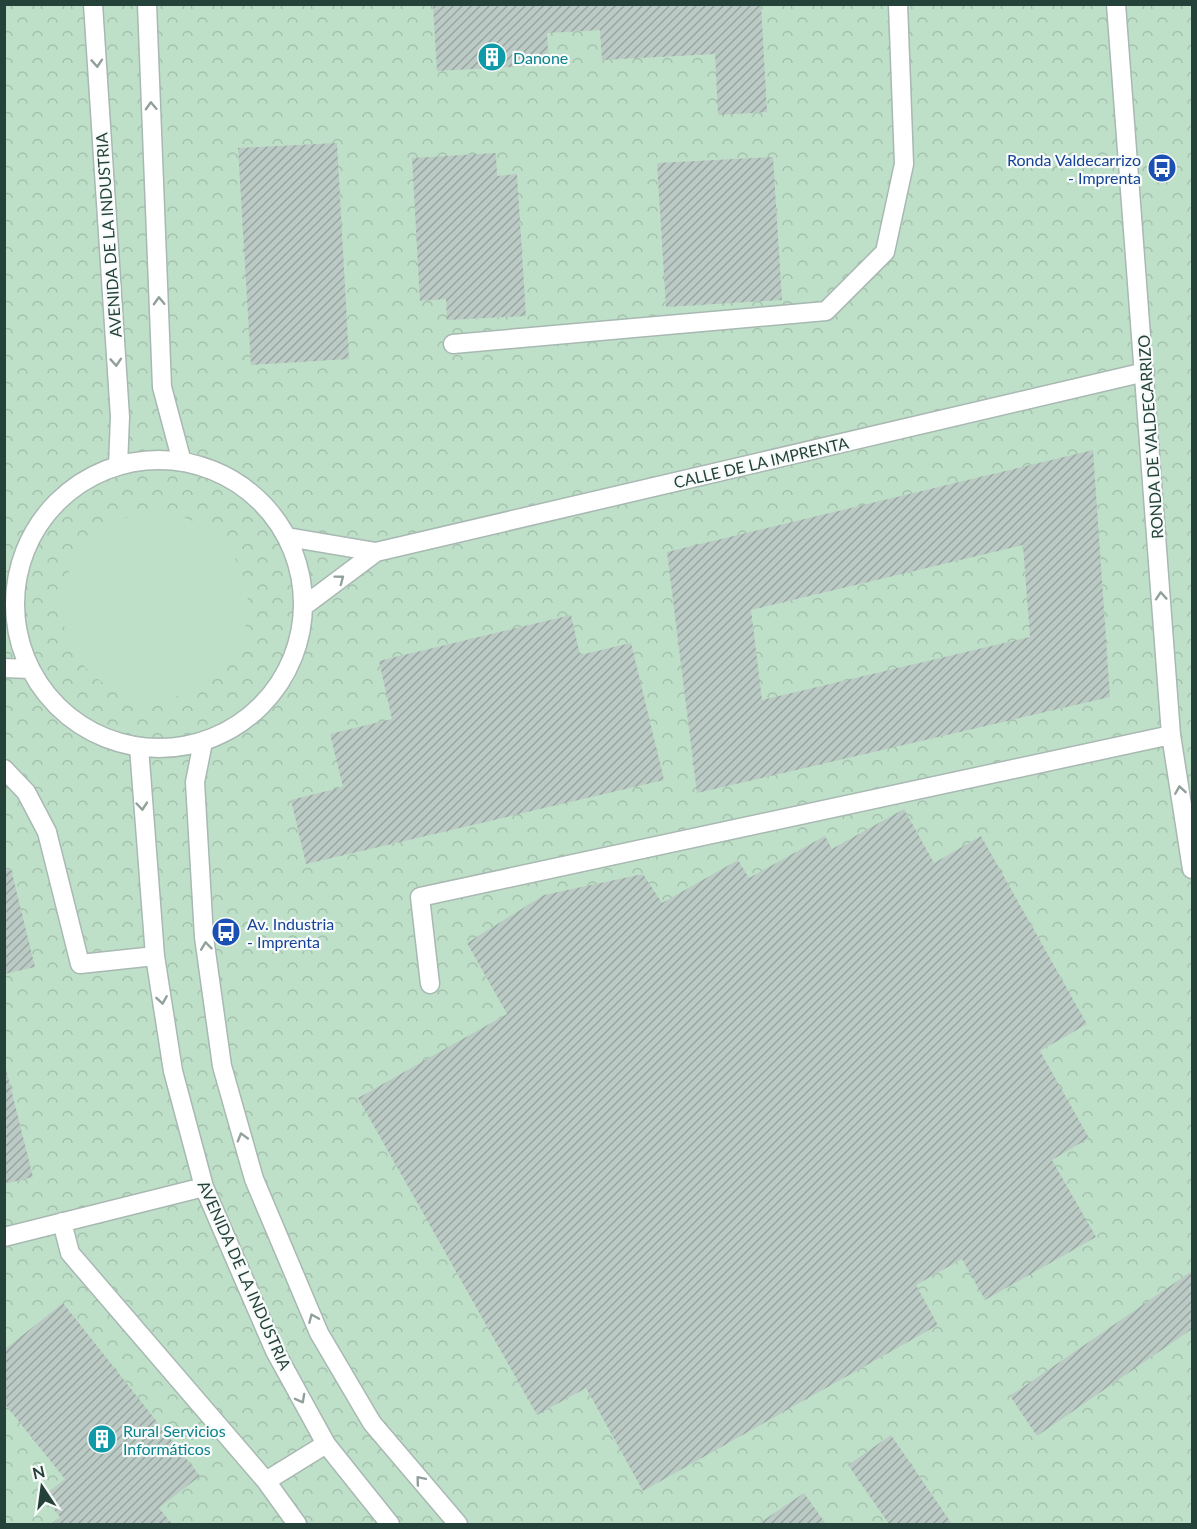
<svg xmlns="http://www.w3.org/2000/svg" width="1197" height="1529" viewBox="0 0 1197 1529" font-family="Lato,sans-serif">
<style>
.park{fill:url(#park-crowns)}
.garden{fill:#bfe0c8}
.building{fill:url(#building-hatch);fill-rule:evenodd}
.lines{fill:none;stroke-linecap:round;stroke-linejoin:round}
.minor-casing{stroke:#a8b8b2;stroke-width:21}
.minor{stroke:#fff;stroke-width:18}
.oneway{stroke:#92a09c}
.labels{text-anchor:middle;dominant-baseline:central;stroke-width:4.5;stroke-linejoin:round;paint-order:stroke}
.culture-label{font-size:16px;fill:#0d838f;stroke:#f7fbf9;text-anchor:start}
.transit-label{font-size:16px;fill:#164399;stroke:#f7fbf9;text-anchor:end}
.street-label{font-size:16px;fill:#24423a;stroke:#f7fbf9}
</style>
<defs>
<pattern id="park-crowns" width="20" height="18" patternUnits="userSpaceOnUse" patternTransform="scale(1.5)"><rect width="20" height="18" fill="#bfe0c8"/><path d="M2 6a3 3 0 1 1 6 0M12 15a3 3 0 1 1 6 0" fill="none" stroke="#a4c1ad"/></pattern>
<pattern id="building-hatch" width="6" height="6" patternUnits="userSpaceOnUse" patternTransform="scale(1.5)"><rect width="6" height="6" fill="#bbcac4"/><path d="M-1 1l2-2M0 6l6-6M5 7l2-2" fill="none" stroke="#98a6a0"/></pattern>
</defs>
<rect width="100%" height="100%" fill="#e6efeb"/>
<path class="park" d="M5,5H1192V1524H5Z"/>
<path class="garden" d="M62 606a93 93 0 1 1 186 0a93 93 0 1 1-186 0Z"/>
<path class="building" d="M433,5H761L767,112L718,115L715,54L602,60L600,30L547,33L549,65L437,71Z
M337,143L349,359L251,365L238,148Z
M496,153L497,176L517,174L526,316L447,320L446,299L420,301L412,158Z
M773,157L782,300L666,307L657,163Z
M1093,450L1110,697L697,793L667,552ZM1023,545L1030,637L762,700L751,610Z
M571,615L580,655L631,643L664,780L306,864L291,800L343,787L330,734L392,719L379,661Z
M904,809L934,863L981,836L1087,1024L1040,1051L1089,1138L1052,1160L1096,1237L985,1300L962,1259L916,1285L938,1325L643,1491L586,1388L537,1415L358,1098L507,1014L467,943L544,895L643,874L662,903L738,860L749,878L825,836L832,849Z
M11,869L35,967L4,974V871Z
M4,1061L33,1177L4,1184Z
M1192,1271V1329L1037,1436L1010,1396Z
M63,1303L200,1476L159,1508L172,1524H51L60,1517L43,1496L65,1479L4,1403V1350Z
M891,1435L952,1524H889L848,1465Z
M804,1493L826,1524H758Z"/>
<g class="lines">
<g class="minor-casing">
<path id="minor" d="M93,4L120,417L118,466
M147,4L162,387L182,462
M1116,4L1171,735L1192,869
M453,344L826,311L885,252L904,164L898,4
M15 604a144 144 0 1 1 288 0a144 144 0 1 1-288 0Z
M287,537L376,552L1145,372
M304,606L376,552
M4,668L30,669
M203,742L195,782L204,937L222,1066L254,1179L319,1333L372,1423L458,1524
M139,747L155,956L173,1071L204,1187L275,1351L326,1444L390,1524
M4,769L26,792L47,832L80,964L155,956
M430,984L420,897L1171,735
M62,1222L70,1253L266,1481L297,1524
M4,1237L204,1187
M266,1481L326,1444"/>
</g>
<use href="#minor" class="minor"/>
</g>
<defs><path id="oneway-chevron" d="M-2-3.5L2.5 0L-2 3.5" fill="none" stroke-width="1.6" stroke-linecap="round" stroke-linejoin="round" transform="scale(1.5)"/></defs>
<g class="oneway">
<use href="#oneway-chevron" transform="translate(97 63) rotate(86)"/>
<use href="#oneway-chevron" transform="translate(151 106) rotate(-92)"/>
<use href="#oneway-chevron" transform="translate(159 301) rotate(-92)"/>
<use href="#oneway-chevron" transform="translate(116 362) rotate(86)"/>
<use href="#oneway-chevron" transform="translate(340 579) rotate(-37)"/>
<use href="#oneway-chevron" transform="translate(1161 596) rotate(-94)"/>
<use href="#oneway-chevron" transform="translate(1180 790) rotate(-99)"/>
<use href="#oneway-chevron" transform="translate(142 806) rotate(85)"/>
<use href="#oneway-chevron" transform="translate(206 946) rotate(-97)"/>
<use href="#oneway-chevron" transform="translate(162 1000) rotate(81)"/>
<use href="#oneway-chevron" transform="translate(242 1137) rotate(-106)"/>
<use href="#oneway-chevron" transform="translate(313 1318) rotate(-113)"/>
<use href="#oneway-chevron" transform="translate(301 1399) rotate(62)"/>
<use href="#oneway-chevron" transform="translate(420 1480) rotate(-130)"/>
</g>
<defs>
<g id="building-disc" transform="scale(1.5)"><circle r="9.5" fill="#0f9aa8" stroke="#f7fbf9"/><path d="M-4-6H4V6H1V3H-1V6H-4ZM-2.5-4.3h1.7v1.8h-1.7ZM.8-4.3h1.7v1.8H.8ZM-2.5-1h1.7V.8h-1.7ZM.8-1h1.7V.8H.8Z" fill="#fff"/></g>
<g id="bus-disc" transform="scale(1.5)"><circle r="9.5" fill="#1a4fb4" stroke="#f7fbf9"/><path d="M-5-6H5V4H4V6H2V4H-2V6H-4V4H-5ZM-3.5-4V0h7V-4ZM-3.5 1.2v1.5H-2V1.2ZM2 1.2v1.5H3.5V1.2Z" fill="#fff"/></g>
</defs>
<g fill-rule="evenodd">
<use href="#building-disc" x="492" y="57"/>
<use href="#bus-disc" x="1162" y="168"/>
<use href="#bus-disc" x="226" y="932"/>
<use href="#building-disc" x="102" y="1439"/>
</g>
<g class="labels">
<g class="culture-label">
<text x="513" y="57">Danone</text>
<text x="123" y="1430">Rural Servicios<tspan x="123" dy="18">Informáticos</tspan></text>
</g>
<g class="transit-label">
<text x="1141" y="159">Ronda Valdecarrizo<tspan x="1141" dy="18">- Imprenta</tspan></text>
<text x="247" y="923" text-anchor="start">Av. Industria<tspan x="247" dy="18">- Imprenta</tspan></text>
</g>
<g class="street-label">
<text transform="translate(108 235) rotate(-94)">AVENIDA DE LA INDUSTRIA</text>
<text transform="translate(1150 437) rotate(-94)">RONDA DE VALDECARRIZO</text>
<text transform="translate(761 462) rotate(-13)">CALLE DE LA IMPRENTA</text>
<text transform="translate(245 1275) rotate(66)">AVENIDA DE LA INDUSTRIA</text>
</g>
</g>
<rect width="1197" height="1529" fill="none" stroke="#24423a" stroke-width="12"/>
<g transform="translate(42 1487) rotate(347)" stroke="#f7fbf9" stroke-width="4.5" paint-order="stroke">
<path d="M0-4.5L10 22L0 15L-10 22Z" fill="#24423a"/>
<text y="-9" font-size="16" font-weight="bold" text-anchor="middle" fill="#24423a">N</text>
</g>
</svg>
